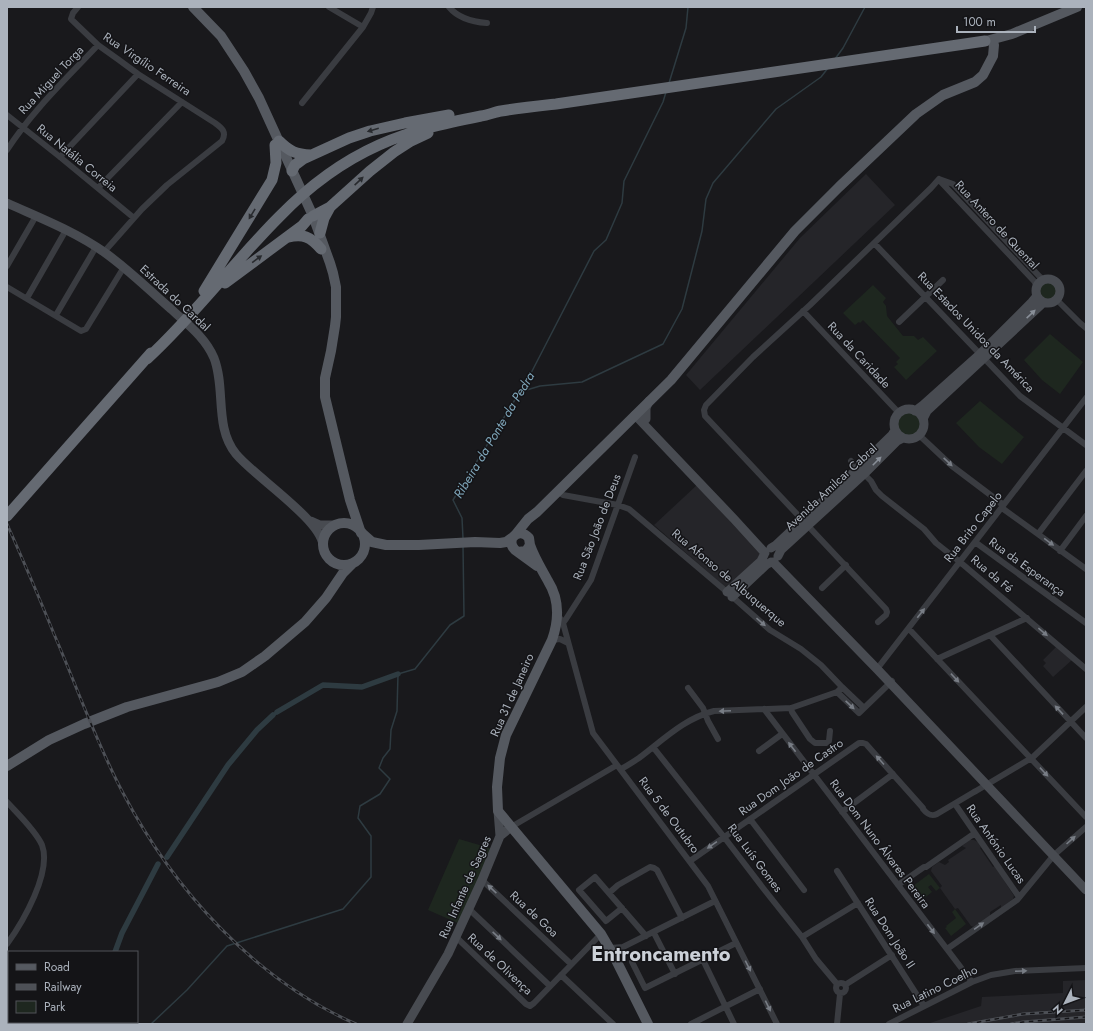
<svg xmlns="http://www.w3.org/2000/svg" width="1093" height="1031" viewBox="0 0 1093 1031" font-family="Jost,sans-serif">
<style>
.built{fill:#252529}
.green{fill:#1e271f}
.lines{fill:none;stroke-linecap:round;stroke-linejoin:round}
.stream{stroke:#2e3b41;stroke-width:1.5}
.canal{stroke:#2e3b41;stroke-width:5.5}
.street{stroke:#3a3c41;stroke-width:6}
.secondary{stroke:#484b51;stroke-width:9}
.primary{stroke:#555960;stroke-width:10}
.highway{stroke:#656a72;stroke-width:11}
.rail-casing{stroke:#4d5056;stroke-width:3}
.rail{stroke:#141417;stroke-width:1.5;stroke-dasharray:4.5;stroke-linecap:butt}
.oneway{fill:#282a2e}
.oneway2{fill:#888e97}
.oneway3{fill:#787d85}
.labels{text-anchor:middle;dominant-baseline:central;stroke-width:3;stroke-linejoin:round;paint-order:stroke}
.street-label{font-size:12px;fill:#abb2bc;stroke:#141417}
.water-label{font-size:13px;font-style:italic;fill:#7fa6ba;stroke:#141417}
.town-label{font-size:20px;font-weight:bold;fill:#ccd1d8;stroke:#141417}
</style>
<rect width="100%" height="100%" fill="#19191c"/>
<path class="built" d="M866,174L895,205L700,390L686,375L800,238Z
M697,485L761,555L739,576L725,587L654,525Z
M1056,647L1072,660L1053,677L1043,666L1046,663L1043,660Z
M969,840H974L978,842L981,847L980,848L993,867L995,866L1014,896L1013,899L1001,908V905L990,912V916L974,927L971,926L958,908L955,909L940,888L942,886L931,871L932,867L939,862L945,865L949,862L948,860L966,848L962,846Z
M1086,980V1024H927L981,1006L982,997L1063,993V981Z"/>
<path class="green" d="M1039 290a9 9 0 1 1 18 0a9 9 0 1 1-18 0Z
M873,285L886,298L883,302L886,306L887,316L903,336H914L918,340L923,337L937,351L906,380L894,367L898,364L896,362L900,358L863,320L860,323L859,322L855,325L843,313Z
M1050,334L1083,362L1060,394L1042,380L1024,360Z
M980,401L1024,437L1002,464L979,447L956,423Z
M898 424a11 11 0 1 1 22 0a11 11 0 1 1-22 0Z
M459,839L493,849L460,924L428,910Z
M929,874L940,888L936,891L931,885L928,887L932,892L923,899L913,886Z
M955,909L966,924L951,936L945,928L947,927L946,926L956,918L952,912Z"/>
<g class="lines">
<path class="stream" d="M835,59L843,48L865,7
M669,83L686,28L688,7
M520,392L540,386L582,382L663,344L682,309L702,231L706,199L713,183L776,109L821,77L828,68
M463,538L462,518L453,500L529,377L594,251L606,240L622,203L624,181L663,102L666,92
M151,1024L187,990L227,946L343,909L371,877V836L358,818L360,806L380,794L390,779L379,768L383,758L390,749L391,730L397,711L398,674L415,669L450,625L464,616L463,546"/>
<path class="canal" d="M277,712L323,685L362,687L398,674
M167,857L228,765L257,730L273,715
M115,952L122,933L158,864
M87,1024L88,1022"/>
<path class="street" d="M78,7L73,13L71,19L98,45L119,60L138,74L215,123C222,128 227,132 222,141L167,185L142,209L104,252
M329,7L363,27L371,13L373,7
M449,7C458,18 473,22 487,23
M302,103L363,27
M7,115L60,157L134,218
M7,150C32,111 66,79 98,45
M60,157L138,74
M939,179L953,184L1040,277L1044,280
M940,181L1034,281L1037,286
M98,188L182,102
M874,243L1020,396L1086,445
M7,266L36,216
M7,287L81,331L86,329L124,267
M27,298L66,230
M1057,300L1080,323L1086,328
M803,311L899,413
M56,315L96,247
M899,322L943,280
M919,435L952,466L1001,503L1002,508L1086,569
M851,461L871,481L876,490L882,496L924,529L936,543L960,562L1086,669
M558,492L563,495L618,505L629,509L727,592L770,630L801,649L821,665L842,687
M1038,534L1086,471
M975,542L1086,623
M1060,551L1086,516
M822,588L846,565
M558,615L563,623L593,733L708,886L777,1024
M878,622L886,615L887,612L886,609L705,416L704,410L706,405L753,357L810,305L931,188L939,179
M563,623L566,619L591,580L635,457
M909,629L1086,817
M990,635L1086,738
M552,640L560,639L568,643
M937,659L1027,618
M877,669L1086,398
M688,688L703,708L708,721L718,739
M837,692L859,713L892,681
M791,708L792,712L810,739L815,743H826L829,741L830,731
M764,709L972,982
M653,747L724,837L763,888L802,937L816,959L837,984
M759,751L782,734
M621,769C627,766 633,762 639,758C663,740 685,718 714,711L791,708L837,692L842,687L864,708
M7,802C18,814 36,831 42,845C52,872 23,922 7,944
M955,804L1019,897
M842,812L893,774
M750,819L804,890
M511,827L617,765
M690,861L859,743H863L866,744L923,808V809C927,814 931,817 937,814L974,792L976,791L1033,757L1086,707
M837,871L924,1006
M482,880L571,964
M898,885L924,867H926L975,833
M609,893L618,885L650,867L654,868L657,870L682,918
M622,908L606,921L579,890L595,877L646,936
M469,909L550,986
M654,933L675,974
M456,937L526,1004L530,1006L534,1003L601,934
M802,937L858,903
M610,948L623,947L715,901
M947,949L1017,900L1054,855L1086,827
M703,960L734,1024
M632,962L645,988L736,943
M561,975L613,1024
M836 988a5 5 0 1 1 10 0a5 5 0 1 1-10 0Z
M845,985L892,955
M691,1024L760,989
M837,1024L840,994
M889,1024L972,982L991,975L1015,971L1086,968"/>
<path class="secondary" d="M7,203C40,218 74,231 104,252C128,269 149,290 171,309C187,324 205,337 214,358C226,389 214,427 236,454C255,477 320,519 323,545
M1036 291a12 12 0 1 1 24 0a12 12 0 1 1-24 0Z
M894 424a15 15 0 1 1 30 0a15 15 0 1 1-30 0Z
M915,411L923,405L980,354L1032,302L1037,296
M635,415L734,519L765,553
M646,419V408L649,401
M923,419L927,411L1043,303
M311,521L320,525H335
M771,548L776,545L858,468L892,435L895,430
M778,556L781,550L864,474L897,441L903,438
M773,562L877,669L1086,890
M727,592L761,561L764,555
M732,597L766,565L771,562
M498,811L500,836
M407,1024L448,954L482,880L500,836L511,827"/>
<path class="primary" d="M193,7L221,36L244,71L259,98L313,216L330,263L333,273L336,287V317L335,326L331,351L325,378V397L350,500L361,533
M986,41L1012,34L1077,7
M323 544a21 21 0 1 1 42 0a21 21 0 1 1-42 0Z
M363,534L372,542L386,545H419L475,542L500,543L506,542L513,537
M516,534L528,519L537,512L671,380L795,231L839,187L916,114L943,95L975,82L983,75L993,56L994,45L992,40
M530,545C535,559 541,568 548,581C560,600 559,620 552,640L506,735L500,758L497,787L498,811L601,934L615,958L648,1024
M518,552L526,551L530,545L529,538C524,532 518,532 513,537C510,542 511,546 515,550L537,566
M7,766L49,740L84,724L127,707L218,682L242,672L265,656L305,622L326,598L343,573L353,563"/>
<path class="highway" d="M279,141C290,152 296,154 311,155
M292,171L295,165L303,159L349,138L370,131L405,123L449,115
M313,216L330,207L370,171L394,152L411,141L428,133
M320,233L324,218L330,207
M288,237C303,234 310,236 321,249
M225,283L302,226L308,219
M204,291L272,180L276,163L275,145
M147,359C195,315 233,263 279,217C308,187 341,162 379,145C412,130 446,123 481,116C488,115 495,112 501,111C519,108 538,106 556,104L985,41
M7,516L151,353"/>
<g class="rail-casing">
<path id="rail" d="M7,524C23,560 39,597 54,634C77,687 96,742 123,793C174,890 255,980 356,1024
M968,1024L1023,1014L1086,1010
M1011,1024L1023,1022L1086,1017"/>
</g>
<use href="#rail" class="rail"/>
</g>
<defs><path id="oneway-solid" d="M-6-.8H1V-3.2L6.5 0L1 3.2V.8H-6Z"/></defs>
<g class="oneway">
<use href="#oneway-solid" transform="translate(373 130) rotate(164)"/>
<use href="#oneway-solid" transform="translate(359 181) rotate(-43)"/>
<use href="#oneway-solid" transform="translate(252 214) rotate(121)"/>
<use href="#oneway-solid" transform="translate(257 259) rotate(-36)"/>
</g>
<g class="oneway2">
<use href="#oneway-solid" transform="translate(1031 314) rotate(-43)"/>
<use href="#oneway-solid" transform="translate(877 461) rotate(-45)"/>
</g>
<g class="oneway3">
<use href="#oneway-solid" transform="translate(948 462) rotate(43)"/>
<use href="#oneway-solid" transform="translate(1049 542) rotate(36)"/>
<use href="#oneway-solid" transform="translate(921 613) rotate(-52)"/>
<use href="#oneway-solid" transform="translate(761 622) rotate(41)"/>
<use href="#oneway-solid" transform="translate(1043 632) rotate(40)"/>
<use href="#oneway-solid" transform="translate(955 678) rotate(47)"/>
<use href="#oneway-solid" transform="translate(850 705) rotate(43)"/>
<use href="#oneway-solid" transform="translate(1059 710) rotate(-133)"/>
<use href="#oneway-solid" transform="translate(725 711) rotate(178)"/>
<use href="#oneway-solid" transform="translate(792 747) rotate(-127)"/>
<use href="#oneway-solid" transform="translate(880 760) rotate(-132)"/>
<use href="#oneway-solid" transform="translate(1044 772) rotate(47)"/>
<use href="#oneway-solid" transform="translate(1071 840) rotate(-42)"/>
<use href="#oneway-solid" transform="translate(712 845) rotate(145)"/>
<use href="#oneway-solid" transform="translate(492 889) rotate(-137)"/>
<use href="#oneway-solid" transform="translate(979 926) rotate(-35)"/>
<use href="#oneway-solid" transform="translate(931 929) rotate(53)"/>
<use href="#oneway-solid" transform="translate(497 936) rotate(43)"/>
<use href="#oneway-solid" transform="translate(748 966) rotate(63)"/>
<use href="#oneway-solid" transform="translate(1021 971) rotate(-3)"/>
<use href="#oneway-solid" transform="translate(768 1006) rotate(64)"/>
</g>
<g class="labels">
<g class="street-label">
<text transform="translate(147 64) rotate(34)">Rua Virgílio Ferreira</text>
<text transform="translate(51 80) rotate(-47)">Rua Miguel Torga</text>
<text transform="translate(77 158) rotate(39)">Rua Natália Correia</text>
<text transform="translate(997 225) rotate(47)">Rua Antero de Quental</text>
<text transform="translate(175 298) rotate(43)">Estrada do Cardal</text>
<text transform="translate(976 332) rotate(46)">Rua Estados Unidos da América</text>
<text transform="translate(859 355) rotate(47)">Rua da Caridade</text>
<text transform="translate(831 487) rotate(-43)">Avenida Amilcar Cabral</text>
<text transform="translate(597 527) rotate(-69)">Rua São João de Deus</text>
<text transform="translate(973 527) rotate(-52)">Rua Brito Capelo</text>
<text transform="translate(1027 567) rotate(36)">Rua da Esperança</text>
<text transform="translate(992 574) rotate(40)">Rua da Fé</text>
<text transform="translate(729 578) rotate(40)">Rua Afonso de Albuquerque</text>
<text transform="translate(512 695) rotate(-66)">Rua 31 de Janeiro</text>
<text transform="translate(791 777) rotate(-35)">Rua Dom João de Castro</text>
<text transform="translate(669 815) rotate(53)">Rua 5 de Outubro</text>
<text transform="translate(880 844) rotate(53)">Rua Dom Nuno Álvares Pereira</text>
<text transform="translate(996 844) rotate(55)">Rua António Lucas</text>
<text transform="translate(755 858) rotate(53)">Rua Luís Gomes</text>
<text transform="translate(465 887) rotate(-66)">Rua Infante de Sagres</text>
<text transform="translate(534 914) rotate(43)">Rua de Goa</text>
<text transform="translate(890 933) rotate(57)">Rua Dom João II</text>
<text transform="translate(500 964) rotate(43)">Rua de Olivença</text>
<text transform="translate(935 989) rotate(-26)">Rua Latino Coelho</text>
</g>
<g class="water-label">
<text transform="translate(494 435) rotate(-59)">Ribeira da Ponte da Pedra</text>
</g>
<g class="town-label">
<text x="661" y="954">Entroncamento</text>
</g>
</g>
<rect width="1093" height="1031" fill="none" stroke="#abb2bc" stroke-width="16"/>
<rect x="8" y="951" width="130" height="72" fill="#141417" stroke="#505359"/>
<rect x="16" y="964" width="20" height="6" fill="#555960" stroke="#505359"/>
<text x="44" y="971" font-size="12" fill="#abb2bc">Road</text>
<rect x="16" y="984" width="20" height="6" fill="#4d5056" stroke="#505359"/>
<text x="44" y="991" font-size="12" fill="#abb2bc">Railway</text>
<rect x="16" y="1001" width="20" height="12" fill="#1e271f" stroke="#505359"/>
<text x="44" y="1011" font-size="12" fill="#abb2bc">Park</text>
<g transform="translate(1065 1003) rotate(228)" stroke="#141417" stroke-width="3" paint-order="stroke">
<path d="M0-3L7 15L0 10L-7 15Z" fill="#abb2bc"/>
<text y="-6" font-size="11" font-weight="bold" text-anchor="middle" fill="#abb2bc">N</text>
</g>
<path d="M957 26v6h78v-6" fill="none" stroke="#abb2bc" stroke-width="2"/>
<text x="963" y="26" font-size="12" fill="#abb2bc" stroke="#141417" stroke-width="3" paint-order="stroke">100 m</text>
</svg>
